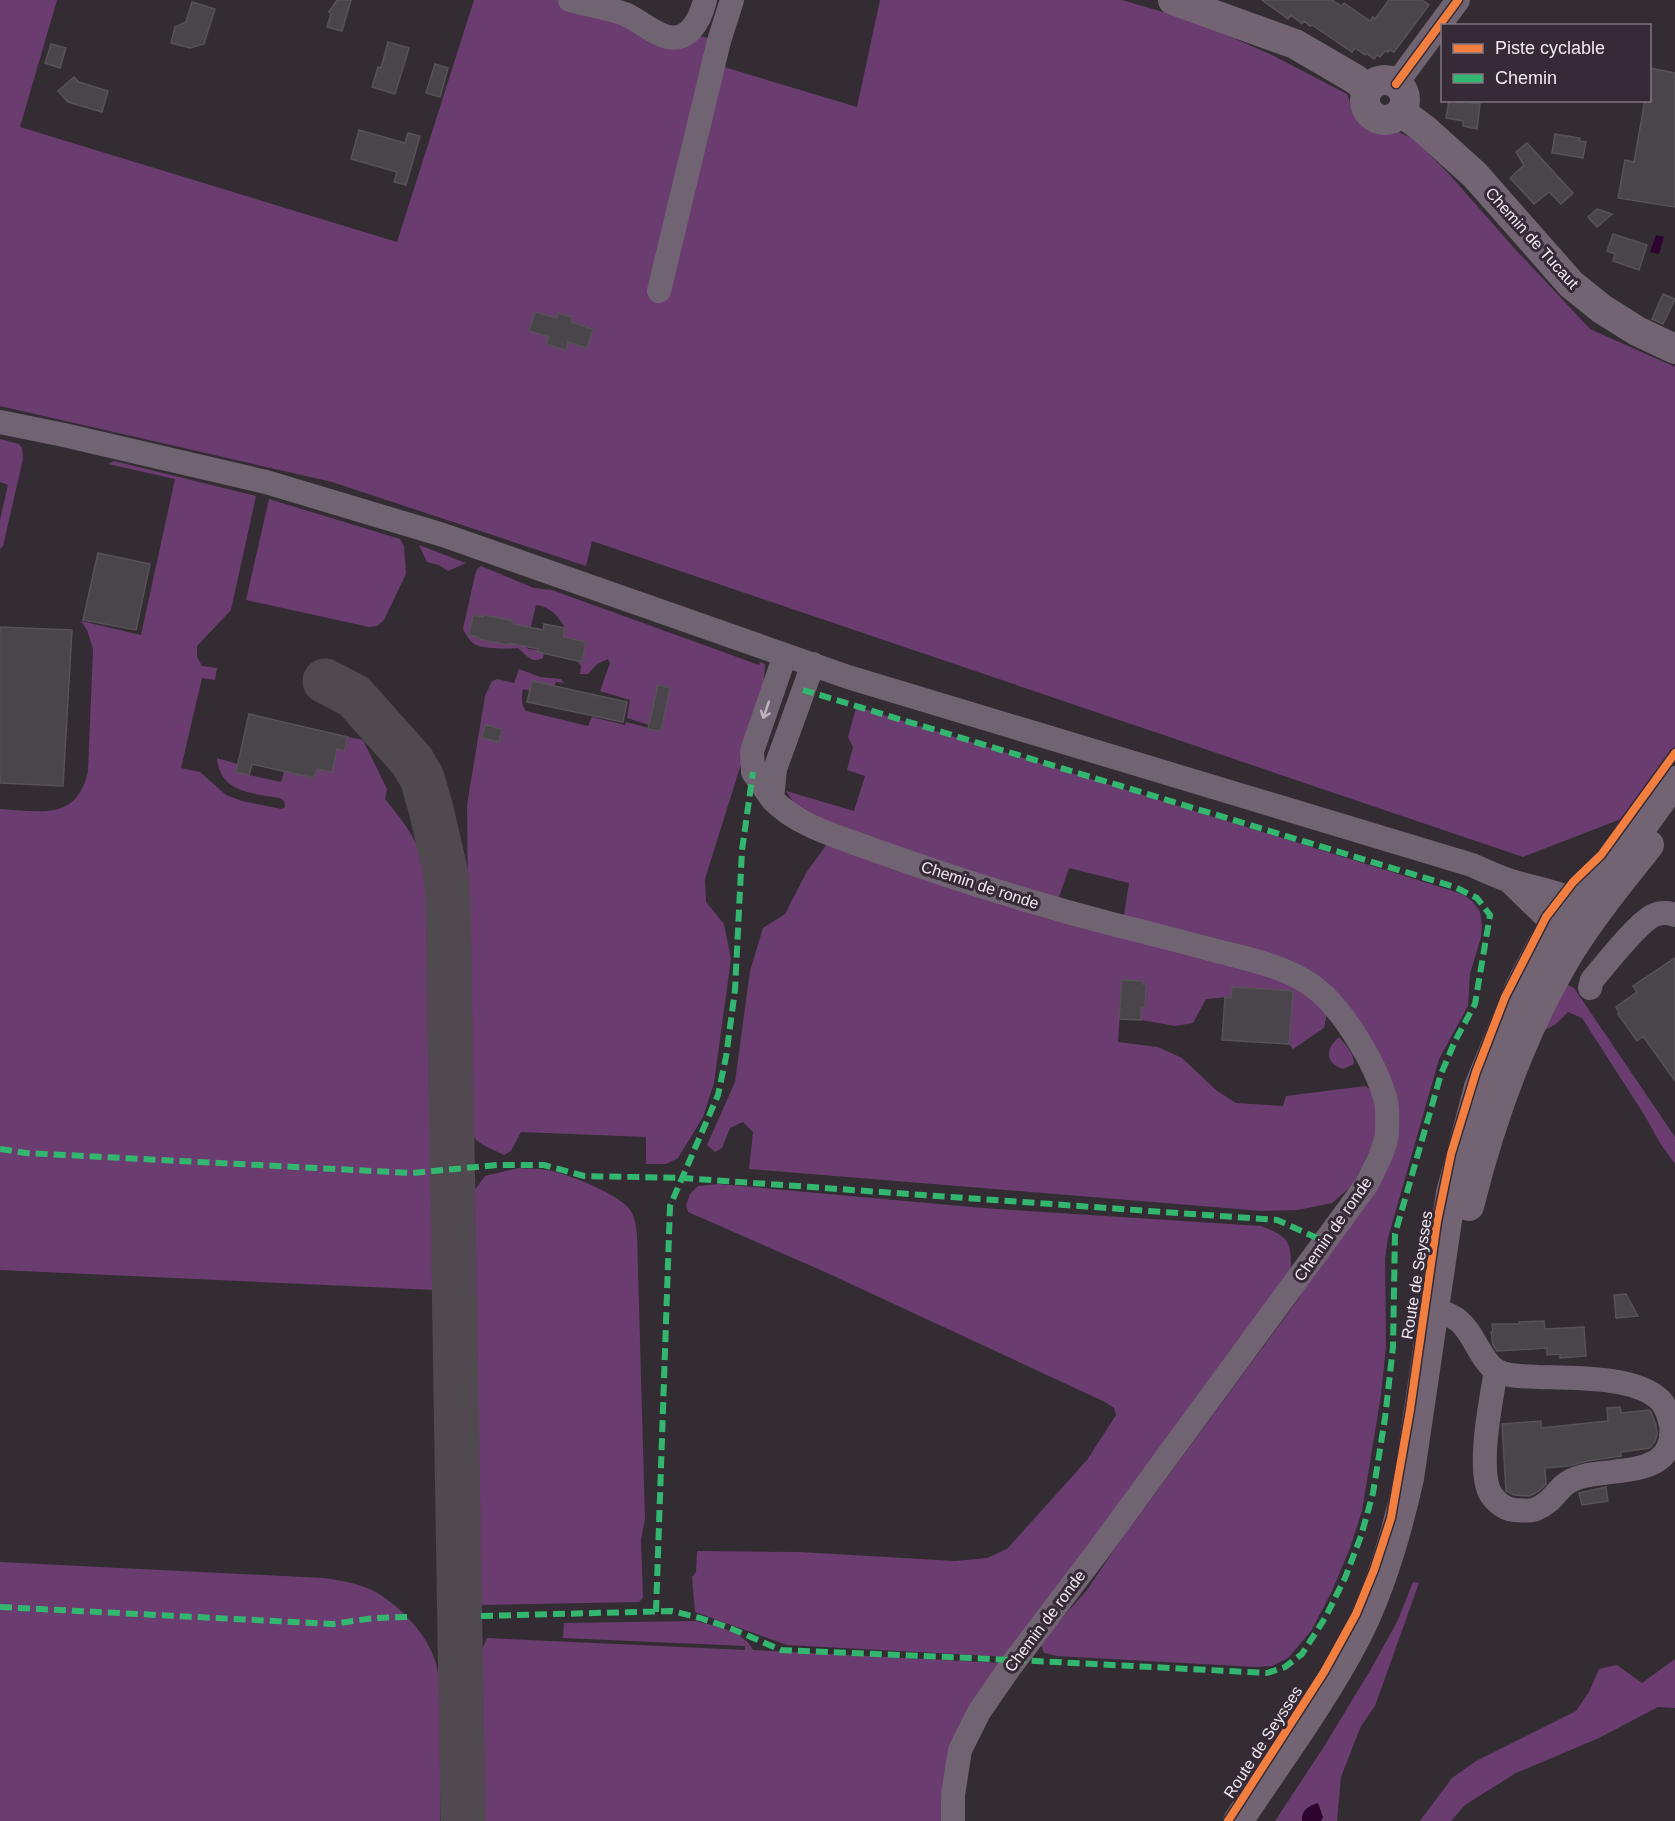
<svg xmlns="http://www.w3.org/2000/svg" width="1675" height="1821" viewBox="0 0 1675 1821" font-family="Helvetica,sans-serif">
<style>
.green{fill:#6b3c6f;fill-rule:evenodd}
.water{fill:#2d0430}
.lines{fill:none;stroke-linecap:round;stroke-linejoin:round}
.taxiway{stroke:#504950;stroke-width:45}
.building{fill:#4a454a;stroke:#575257;stroke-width:1.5}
.minor{stroke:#716472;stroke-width:24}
.major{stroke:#736474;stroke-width:30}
.quiet{stroke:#33b770;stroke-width:6;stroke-dasharray:12 6;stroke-linecap:butt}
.cycleway-casing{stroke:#352a36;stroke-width:11}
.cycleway{stroke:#f27e40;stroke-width:8}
.oneway{stroke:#beb4be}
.labels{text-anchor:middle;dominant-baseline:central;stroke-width:6;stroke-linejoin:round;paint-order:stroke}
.street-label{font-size:16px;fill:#f1e9f1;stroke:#352a36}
</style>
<rect width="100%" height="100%" fill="#332d33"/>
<path class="green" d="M0,0H57L20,127L397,242L474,0H561L719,41L714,64L857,107L880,0H1122L1197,22L1274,56L1347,94L1356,117L1372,132H1398L1414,139L1449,174L1515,249L1590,329L1675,367V747L1621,819L1523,857L592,541L586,566L332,482L0,406Z
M0,439L19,444L22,448L23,459L3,546L0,549V520L8,485L0,482Z
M114,461L256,496L231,610L197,646V657L202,666L217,668L215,680L202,678L181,768L200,772L226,795L242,801L282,809L285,807L284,801L280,798C252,793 220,793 217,758L238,764L236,772L281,782L284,771L314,778L317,769L332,772L337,749L344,750L348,737L363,740L387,789L385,799C402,820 419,840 424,868C426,879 426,891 426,902L435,1290L0,1270V809C40,811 77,822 88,771L93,649L87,630L81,621L141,635L175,479L108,464Z
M269,499L400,539L404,546L406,574L384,620L377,626L369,627L246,600Z
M419,545L466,563L448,571L439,565L427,562Z
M481,566L534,588L552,590L759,665L760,662L765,664L763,694L705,879L706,902L724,924L731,959L714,1083L703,1117L678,1158L666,1164H646V1137L521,1132L511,1151L504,1155C492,1149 476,1144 470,1132L467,805L485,696L492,681L497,679L514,683L519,669L540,677L561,679L564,683L556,682L554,686L532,681L530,691L523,689C522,697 520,704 526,711L588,726L592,717L625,725L626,722L661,731L667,701L655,698L649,725L627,718L630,700L600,691L610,663L608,659L597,664L588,674H580L581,666L577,661H582L586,642L563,637L565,628C558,616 551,607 536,605L526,646L528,649L538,650L544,653L543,658C530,664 527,655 518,648C508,649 485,649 476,645C470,642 466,635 463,629L475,575L477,569ZM473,615L483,617L484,615L513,621V624L521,626L508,645L479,639V637L469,634Z
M858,707L1450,890L1464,895L1474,903L1480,912L1482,925L1481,937L1470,974L1468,1006L1439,1059L1388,1238L1385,1259L1386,1346L1381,1395L1362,1511L1350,1548L1332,1591L1311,1631L1288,1658L1272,1666L1256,1667L1057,1656L1044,1653L1040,1643L1087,1590L1118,1544L1294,1305L1378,1180L1392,1145L1340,1002L1124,915L1129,883L1069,868L1058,900L838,827L794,803L786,791L854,811L865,776L847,770L853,747L848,737L856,708Z
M827,844L1276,973L1316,999L1327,1013L1324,1028L1293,1049L1289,1044L1293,991L1206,999L1193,1023L1175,1026L1141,1020V1007H1145L1146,985L1143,984L1142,981L1122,980L1118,1042L1158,1047L1182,1058L1216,1090L1236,1103L1283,1106L1286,1096L1365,1086L1371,1090L1376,1100L1378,1132L1354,1184L1332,1203L1297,1210L1262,1211L749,1169L753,1132L743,1122L730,1128L722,1148L715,1152L707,1145L735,1082L750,971L763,928L785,914L806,873Z
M1566,984L1574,988L1675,1137V1164L1660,1143L1645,1116L1582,1018L1568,1012L1556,1024L1543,1031Z
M1339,1037C1346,1045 1354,1053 1354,1064L1343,1069C1325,1063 1325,1049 1339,1037Z
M518,1168C529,1169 541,1168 552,1171C570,1175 621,1195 631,1211C635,1218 636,1227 637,1234L645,1519L641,1540L643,1598L639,1602L478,1605L471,1195L485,1176Z
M719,1184L983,1208L1261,1226C1289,1237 1291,1240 1291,1270L1009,1657L787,1645L695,1612L692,1577L696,1572L697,1551L800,1552L955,1561L987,1558L1007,1549L1087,1460L1116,1415L1114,1408L1105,1402L825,1272L688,1212L686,1205L690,1194L698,1186Z
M0,1562L323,1578C338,1580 352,1582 367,1588C394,1599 426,1632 435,1660C442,1684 441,1709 441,1733C441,1763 440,1792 440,1821H0Z
M1413,1582L1419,1583L1375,1706L1361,1726L1341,1777L1337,1821H1321L1323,1817H1302V1821H1275L1325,1745L1371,1669L1397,1622Z
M696,1621C715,1626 744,1631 753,1650L1002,1663L945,1821H482L480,1654L487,1638L745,1650V1646L563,1638L564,1623Z
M1675,1659V1708L1658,1707L1599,1738L1516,1773L1465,1805L1451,1821H1420L1452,1778L1476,1761L1576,1711L1589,1692L1599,1669L1617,1665L1642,1683Z"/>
<path class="water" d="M1656,235L1664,237L1659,254L1650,252Z
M1318,1803L1323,1817L1321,1821H1302C1301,1810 1309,1806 1318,1803Z"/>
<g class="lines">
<path class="taxiway" d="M325,681L354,696L412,761L422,778L431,809L446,874L448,899L463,1821"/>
</g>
<path class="building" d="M337,0H351L342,31L327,27L331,14L329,12Z
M1262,0H1332L1341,6L1344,3L1370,21L1373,17L1375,19L1389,0H1422L1429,5L1394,52L1390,50L1388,52L1385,51L1380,57L1377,55L1374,59L1366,53L1365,55L1355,48L1352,52L1312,25L1310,26L1304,21L1302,24L1291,15L1288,19Z
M192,2L215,9L204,44L190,48L171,43L175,27L186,22Z
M388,42L409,48L395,94L372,87L378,67L381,68Z
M51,44L66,48L60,68L45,63Z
M435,64L448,68L440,97L426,93Z
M1650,68L1675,73V207L1618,198L1625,160L1634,162L1645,100H1650Z
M74,77L79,82L108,91L102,112L68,102L58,91Z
M1449,100L1480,104L1477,129L1463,126V121L1446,118Z
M359,130L405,143L408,133L420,136L406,185L394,182L397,172L351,159Z
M1555,134L1580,138L1579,141L1586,142L1583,158L1552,153Z
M1527,143L1573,193L1561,204L1549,192L1534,204L1510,178L1524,165L1516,152Z
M1597,209L1612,214L1597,227L1588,217Z
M1613,234L1647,245L1639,270L1613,261L1615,254L1607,251Z
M1663,294L1675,299L1663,324L1652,319Z
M535,312L557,318L558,313L572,317L571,322L593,329L587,348L568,342L566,350L546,344L549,337L529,331Z
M98,553L150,564L136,630L83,620Z
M473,615L483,617L484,615L513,621V624L543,630L544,624L565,628L563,637L586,642L582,662L538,652L539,649L509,643L508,645L479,639V637L469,635Z
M0,627L72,630L63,786L0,783Z
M532,681L627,702L623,722L527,702Z
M658,685L670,688L661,731L648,729Z
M249,714L348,737L344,751L337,749L332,772L317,769L314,778L252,764L249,775L236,772Z
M485,725L502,729L499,742L482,738Z
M1675,958V1081L1643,1036L1637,1041L1618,1014L1619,1013L1616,1007L1637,992L1633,986Z
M1122,980L1143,981V984L1146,985L1145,1007H1141V1020L1119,1019Z
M1232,987L1293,991L1289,1044L1222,1040L1225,997L1231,998Z
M1626,1294L1638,1316L1616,1318L1614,1295Z
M1544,1321L1545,1329L1584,1327L1586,1356L1560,1358V1354L1547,1355V1348L1497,1351L1493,1345L1491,1332H1493L1492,1324H1519V1322Z
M1620,1407L1621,1413L1649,1410L1651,1412L1656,1425L1657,1435L1655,1441L1650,1448L1621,1452V1456L1587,1461L1569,1466L1545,1468L1546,1484L1539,1491L1530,1496L1514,1495L1506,1491L1502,1424L1541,1421V1428L1608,1421L1607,1408Z
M1606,1487L1608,1501L1582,1505L1579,1493Z"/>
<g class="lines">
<path class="minor" d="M570,0C588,5 608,8 625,14C638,20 649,30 662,35C687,46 700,21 705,0
M1396,84L1458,0
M659,291L719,41L732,0
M0,422L64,435L266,482L443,535L848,677L1472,865C1485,871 1498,877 1511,881C1537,889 1563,892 1586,907
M785,655L752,751L753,772L772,799L775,769L813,664
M772,799C797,826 842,838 877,851C955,879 1035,904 1116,925C1149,933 1183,942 1217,951C1248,959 1284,966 1311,985C1342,1006 1376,1064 1386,1101C1388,1110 1387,1124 1387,1133C1385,1151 1374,1168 1367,1184L1098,1551L1010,1667L979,1712L960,1750L953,1795V1821
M1510,882L1546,917L1568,932
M1590,988L1592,980C1606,964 1635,926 1652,916C1660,912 1667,912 1675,915
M1434,1309C1442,1312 1452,1315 1459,1321C1474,1333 1481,1362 1497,1371C1509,1377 1524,1376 1538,1377C1571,1378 1636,1376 1660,1400C1667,1407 1669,1416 1671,1425C1675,1461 1648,1468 1619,1471C1602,1474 1577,1473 1563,1486C1553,1496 1550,1503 1536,1509C1530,1512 1521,1510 1514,1510C1503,1509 1491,1498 1488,1488C1479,1459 1491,1401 1496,1370"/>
<path class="major" d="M1173,0L1295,44L1355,79L1368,89
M1365 100a20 20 0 1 1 40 0a20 20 0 1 1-40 0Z
M1401,112L1424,129L1475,175L1571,284L1602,309L1637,331L1675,349
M1469,1206C1491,1118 1523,1029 1570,951C1593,914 1622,879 1649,845
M1238,1821C1278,1761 1324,1699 1357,1635C1382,1585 1397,1532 1409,1478L1451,1193L1479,1087L1520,987L1542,945L1555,923L1573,899L1636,835L1675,781"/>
<path class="quiet" d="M0,1149L26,1153L412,1173L497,1165H544L584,1176L683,1178L1277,1220L1326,1242
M0,1607L333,1624L374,1618L407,1617
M656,1612L670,1206L718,1095L726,1057L735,990L742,850L753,772
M481,1616L672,1611L700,1618L730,1628L781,1650L1016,1660L1267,1673L1285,1667L1302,1654L1325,1618L1345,1578L1361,1536L1373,1493L1385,1418L1393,1347L1395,1234L1441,1074L1455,1041L1475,1004L1490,915L1477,898L1455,887L803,690"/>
<g class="cycleway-casing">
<path id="cycleway" d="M1396,84L1458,0
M1228,1821L1324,1672L1356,1614L1374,1570L1391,1518L1410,1410L1437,1222L1451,1154L1476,1072L1505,997L1546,917L1573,882L1601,855L1675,753"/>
</g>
<use href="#cycleway" class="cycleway"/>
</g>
<defs><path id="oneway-shaft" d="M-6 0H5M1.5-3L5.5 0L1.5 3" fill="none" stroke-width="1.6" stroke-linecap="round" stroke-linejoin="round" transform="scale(1.5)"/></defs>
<use class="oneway" href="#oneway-shaft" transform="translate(766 710) rotate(109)"/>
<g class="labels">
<g class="street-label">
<text transform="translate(1532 238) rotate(48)">Chemin de Tucaut</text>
<text transform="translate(980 885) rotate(18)">Chemin de ronde</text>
<text transform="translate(1333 1229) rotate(-55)">Chemin de ronde</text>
<text transform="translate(1417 1275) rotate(-81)">Route de Seysses</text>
<text transform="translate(1045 1621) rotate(-53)">Chemin de ronde</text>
<text transform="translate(1263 1742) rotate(-57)">Route de Seysses</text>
</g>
</g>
<rect x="1441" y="24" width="210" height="78" fill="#352a36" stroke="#807681" stroke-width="1.5"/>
<rect x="1453" y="44" width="30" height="9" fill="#f27e40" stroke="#807681" stroke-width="1.5"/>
<text x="1495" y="54" font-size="18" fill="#f1e9f1">Piste cyclable</text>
<rect x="1453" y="74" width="30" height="9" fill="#33b770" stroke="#807681" stroke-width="1.5"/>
<text x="1495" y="84" font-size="18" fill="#f1e9f1">Chemin</text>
</svg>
